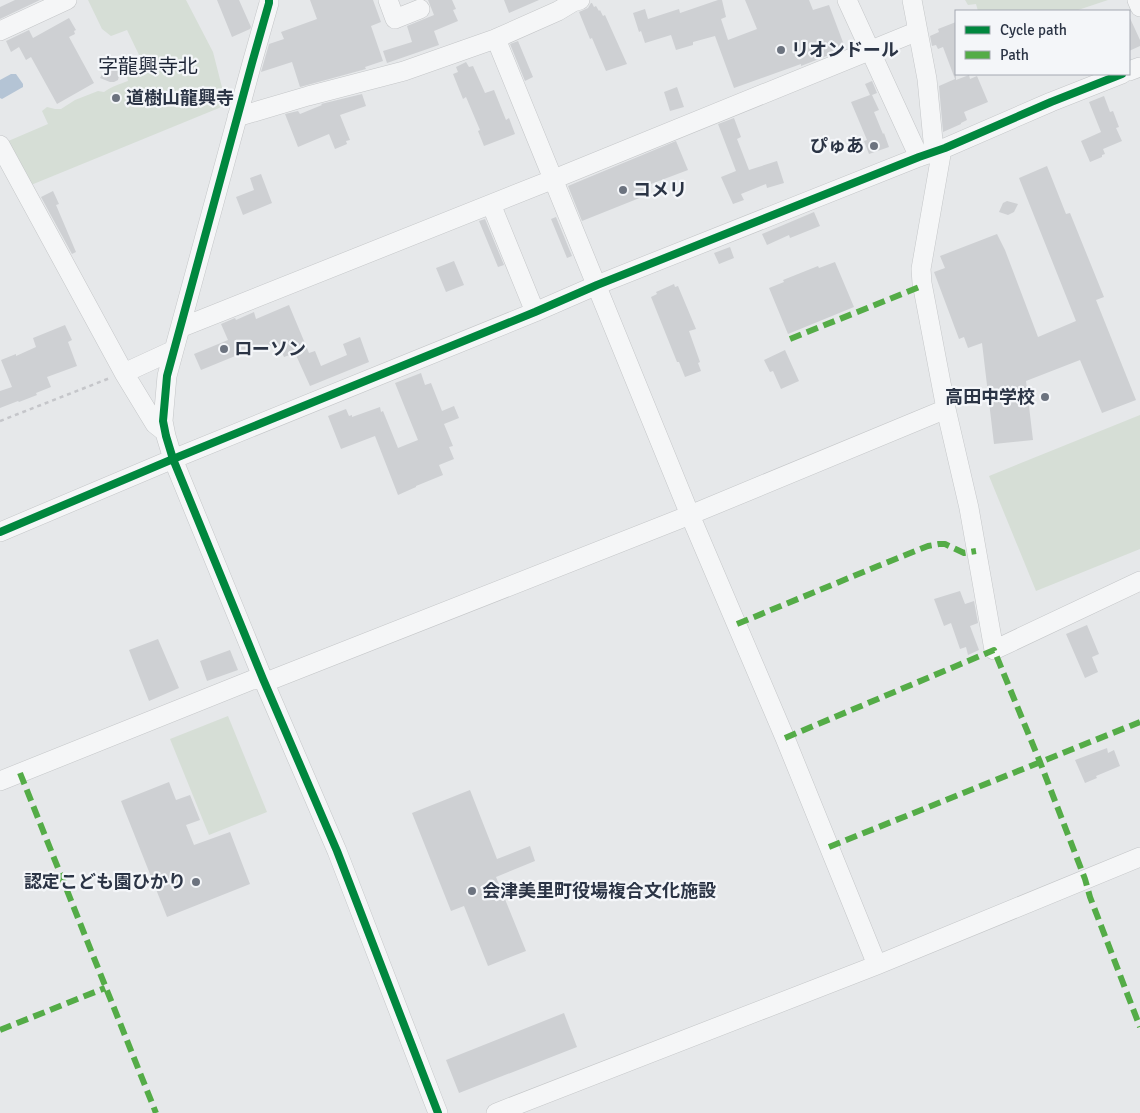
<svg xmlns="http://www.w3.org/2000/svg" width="1140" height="1113" viewBox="0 0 1140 1113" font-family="Signika,'Noto Sans JP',sans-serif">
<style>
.green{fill:#d6ded6}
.water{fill:#b4c4d5}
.building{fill:#ced0d3}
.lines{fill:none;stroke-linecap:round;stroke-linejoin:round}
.minor-casing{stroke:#c4c6c8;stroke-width:20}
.path{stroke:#c5c6ca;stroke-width:2.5;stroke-dasharray:4 4;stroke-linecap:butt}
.minor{stroke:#f5f6f7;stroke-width:19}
.quiet{stroke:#54ac47;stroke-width:6;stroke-dasharray:12 6;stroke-linecap:butt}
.cycleway-casing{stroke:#f4f6f9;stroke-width:11}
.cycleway{stroke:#00873e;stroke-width:8}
.poi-dot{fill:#6c737f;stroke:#f4f6f9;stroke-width:2}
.labels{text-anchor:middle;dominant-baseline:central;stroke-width:4.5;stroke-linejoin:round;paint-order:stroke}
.poi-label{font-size:18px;font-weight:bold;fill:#2b3445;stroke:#f4f6f9;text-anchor:start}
.quarter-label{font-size:20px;fill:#1d2536;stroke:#f4f6f9}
</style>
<rect width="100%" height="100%" fill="#e6e8ea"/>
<path class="green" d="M88,0H186L213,52L226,103L219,108L31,185L6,142L48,124L42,111L47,107L55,109H61L75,100L98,91L104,92C112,86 120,84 128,81L124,65L140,57L127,30L111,36L102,29Z
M965,0H1108L1075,11H978L976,4L968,5Z
M1140,415V549L1036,591L989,476Z
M228,716L267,812L209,835L170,739Z"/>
<path class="water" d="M11,74H16L23,84V87L2,99L0,98V80Z"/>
<path class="building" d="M15,0H40L0,19V7Z
M217,0H239L251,27L250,29L232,37Z
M310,0H373L381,22L371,26L383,61L365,67L366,69L300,87L292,62L261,72L269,44L284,39L281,32L317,19Z
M428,0H452L456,9L453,10L458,21L434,31L439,45L387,63L383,51L412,42L407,26L434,15Z
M504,0H539L509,13Z
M718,0H722L726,17L721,19L728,40L757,29L745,0H809L813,10L829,5L844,45L842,50L801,66V64L734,88L715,36L693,42V45L676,50L671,35L645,43L641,31L639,32L633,13L645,9L648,19L679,9L680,13Z
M591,3H592L594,7L596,6L599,11L600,10L603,16L605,15L627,64L606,71L592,38L590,39L579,12L588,8Z
M1129,16L1140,40V46L1129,51Z
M69,18L76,30L74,31L75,34L69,37L94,83L57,104L31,57L26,60L19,47L11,52L6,41L29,30L33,38Z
M956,22V80L969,75L970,79L977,76L988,102L964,112L967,120L961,123V124L943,132L939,86L955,79L943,47L938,49L936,45L932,46L930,36L939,32L938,29Z
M518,41L533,77L525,81L510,44Z
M466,62L469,67L473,66L485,93L494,90L506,120L509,118L515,134L484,146L478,131L480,130L466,97L463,99L453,74L458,72L456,67Z
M115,66L119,72V76L118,80L114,82H110L100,78L105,69L108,67Z
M872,81L877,93L872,95L879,110L874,112L883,134L884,133L889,147L869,154L864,141L867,140L851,102L870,95L865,84Z
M677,87L684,107L670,111L664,92Z
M362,94L366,106L340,115L350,140L346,141L347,144L335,149L329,134L298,147L285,114L298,111L300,114L322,105L321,104Z
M1104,96L1110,112L1113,111L1119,127L1116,128L1122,141L1103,149L1105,154L1102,155V157L1090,162L1081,141L1101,132L1089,102Z
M734,118L741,137L737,139L749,170L777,161L784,183L767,188L766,184L741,194L744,200L733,204L721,177L736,171L718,124Z
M676,141L688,170L643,187L647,195L582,221L568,186Z
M1047,166L1066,214L1070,213L1104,297L1096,300L1136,400L1102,413L1080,360L1026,381L1033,440L994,444L982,343L968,348L964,337L959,339L934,272L945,268L940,256L997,234L1005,250L1038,337L1076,321L1019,178Z
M261,174L272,203L243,215L236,197L254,190L250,178Z
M53,191L59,204L56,205L76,252L72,254L41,197Z
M1007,201L1018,204L1014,212L1008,215L999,212L1003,203Z
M814,212L820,226L790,238L789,235L767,245L762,234Z
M556,217L572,256L567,258L551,219Z
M485,219L504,265L498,267L479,221Z
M730,247L734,258L719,264L714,253Z
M454,261L464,285L446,292L436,268Z
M835,262L854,307L788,334L769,288L784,282L783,280L818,266L819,268Z
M674,284L675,287L678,286L696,329L689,331L700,362L698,363L701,371L685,377L679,362H677L651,297L657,294L656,292Z
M289,305L309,353L315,351L321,366L347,355L343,344L360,337L369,362L310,386L295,353L284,357L278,343L258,351L257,347L201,370L194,354L228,340L221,324L235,318L236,320L254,312L256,319Z
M65,325L72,340L68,342L77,366L47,377L51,387L36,393L37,395L19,402L18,401L0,408V391L12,387L1,360L16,354V356L36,347L33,338Z
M785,350L799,381L781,389L773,371L770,372L764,360Z
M421,373L425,385L431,383L442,411L454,406L459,418L444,424L453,446L449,447L454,459L439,465L443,475L416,486V487L398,495L375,436L341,449L328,416L346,409L349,416L352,415V417L380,407L381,412L383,411L398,448L418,440L395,383Z
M960,591L965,604L974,601L978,623L970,626L979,650L968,655L966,647L960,649L951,623L944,626L934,599Z
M1087,625L1099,654L1092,657L1098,672L1085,678L1066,634Z
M158,639L179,688L149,701L129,650Z
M230,650L238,670L207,681L200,661Z
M1107,748L1108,753L1114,750L1120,766L1096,776L1097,778L1085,783L1075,760Z
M169,782L176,800L190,795L200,820L186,825L194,845L230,832L250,884L167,917L121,801Z
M470,790L497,859L530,846L535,861L496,877L526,951L488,966L464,906L451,911L412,813Z
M564,1013L577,1047L459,1093L446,1060Z"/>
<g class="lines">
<g class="minor-casing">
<path id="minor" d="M269,0V3L252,63L167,376L163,421L166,436L173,459L263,679L337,851L438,1113
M388,0L395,19L420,9
M847,0L919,157
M912,0L927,79L934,151
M1137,0L1140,7
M0,31L67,0
M496,39L690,515L785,738L877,965
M1129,71L1140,67
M237,117L308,96L404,71L495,39L558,11L573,2L580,0
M0,145L124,373L155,424L165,432
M942,149L921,269L922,283L946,409L969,508L994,650L1140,581
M491,204L535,312
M180,328L554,179L918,31
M124,373L174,350
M0,532L173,459L535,312L597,285L919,157L945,148L1051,102L1122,74
M0,781L252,680L263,679L271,680L690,515L946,409
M496,1113L877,965L1140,857"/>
</g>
<path class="path" d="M0,421L110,378"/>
<use href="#minor" class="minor"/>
<path class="quiet" d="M790,339L922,286
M737,624L878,566L928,546L939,544H945L964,553L976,551
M785,738L994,650L1040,762L1085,879L1090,897L1140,1027
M20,773L156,1113
M829,847L1140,722
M0,1030L105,988"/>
<g class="cycleway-casing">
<path id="cycleway" d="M269,0V3L252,63L167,376L163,421L166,436L173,459L263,679L337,851L438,1113
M0,532L173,459L535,312L597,285L919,157L945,148L1051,102L1122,74"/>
</g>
<use href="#cycleway" class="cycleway"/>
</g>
<g class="poi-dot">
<circle cx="781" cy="50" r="5"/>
<circle cx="116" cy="98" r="5"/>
<circle cx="874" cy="146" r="5"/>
<circle cx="623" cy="190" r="5"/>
<circle cx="224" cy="349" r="5"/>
<circle cx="1045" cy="397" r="5"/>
<circle cx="196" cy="882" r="5"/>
<circle cx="472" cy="891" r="5"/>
</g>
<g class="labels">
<g class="poi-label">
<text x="791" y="50">リオンドール</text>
<text x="126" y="98">道樹山龍興寺</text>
<text x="864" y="146" text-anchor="end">ぴゅあ</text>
<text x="633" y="190">コメリ</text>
<text x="234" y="349">ローソン</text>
<text x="1035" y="397" text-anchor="end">高田中学校</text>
<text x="186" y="882" text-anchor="end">認定こども園ひかり</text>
<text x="482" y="891">会津美里町役場複合文化施設</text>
</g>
<g class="quarter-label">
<text x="148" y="66">字龍興寺北</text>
</g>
</g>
<rect x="955" y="10" width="175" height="65" fill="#f4f6f9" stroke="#a4a8b1"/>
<rect x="965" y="26" width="25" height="8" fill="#00873e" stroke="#a4a8b1"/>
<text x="1000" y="35" font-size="15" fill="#2b3445">Cycle path</text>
<rect x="965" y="51" width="25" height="8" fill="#54ac47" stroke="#a4a8b1"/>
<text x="1000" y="60" font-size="15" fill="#2b3445">Path</text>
</svg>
